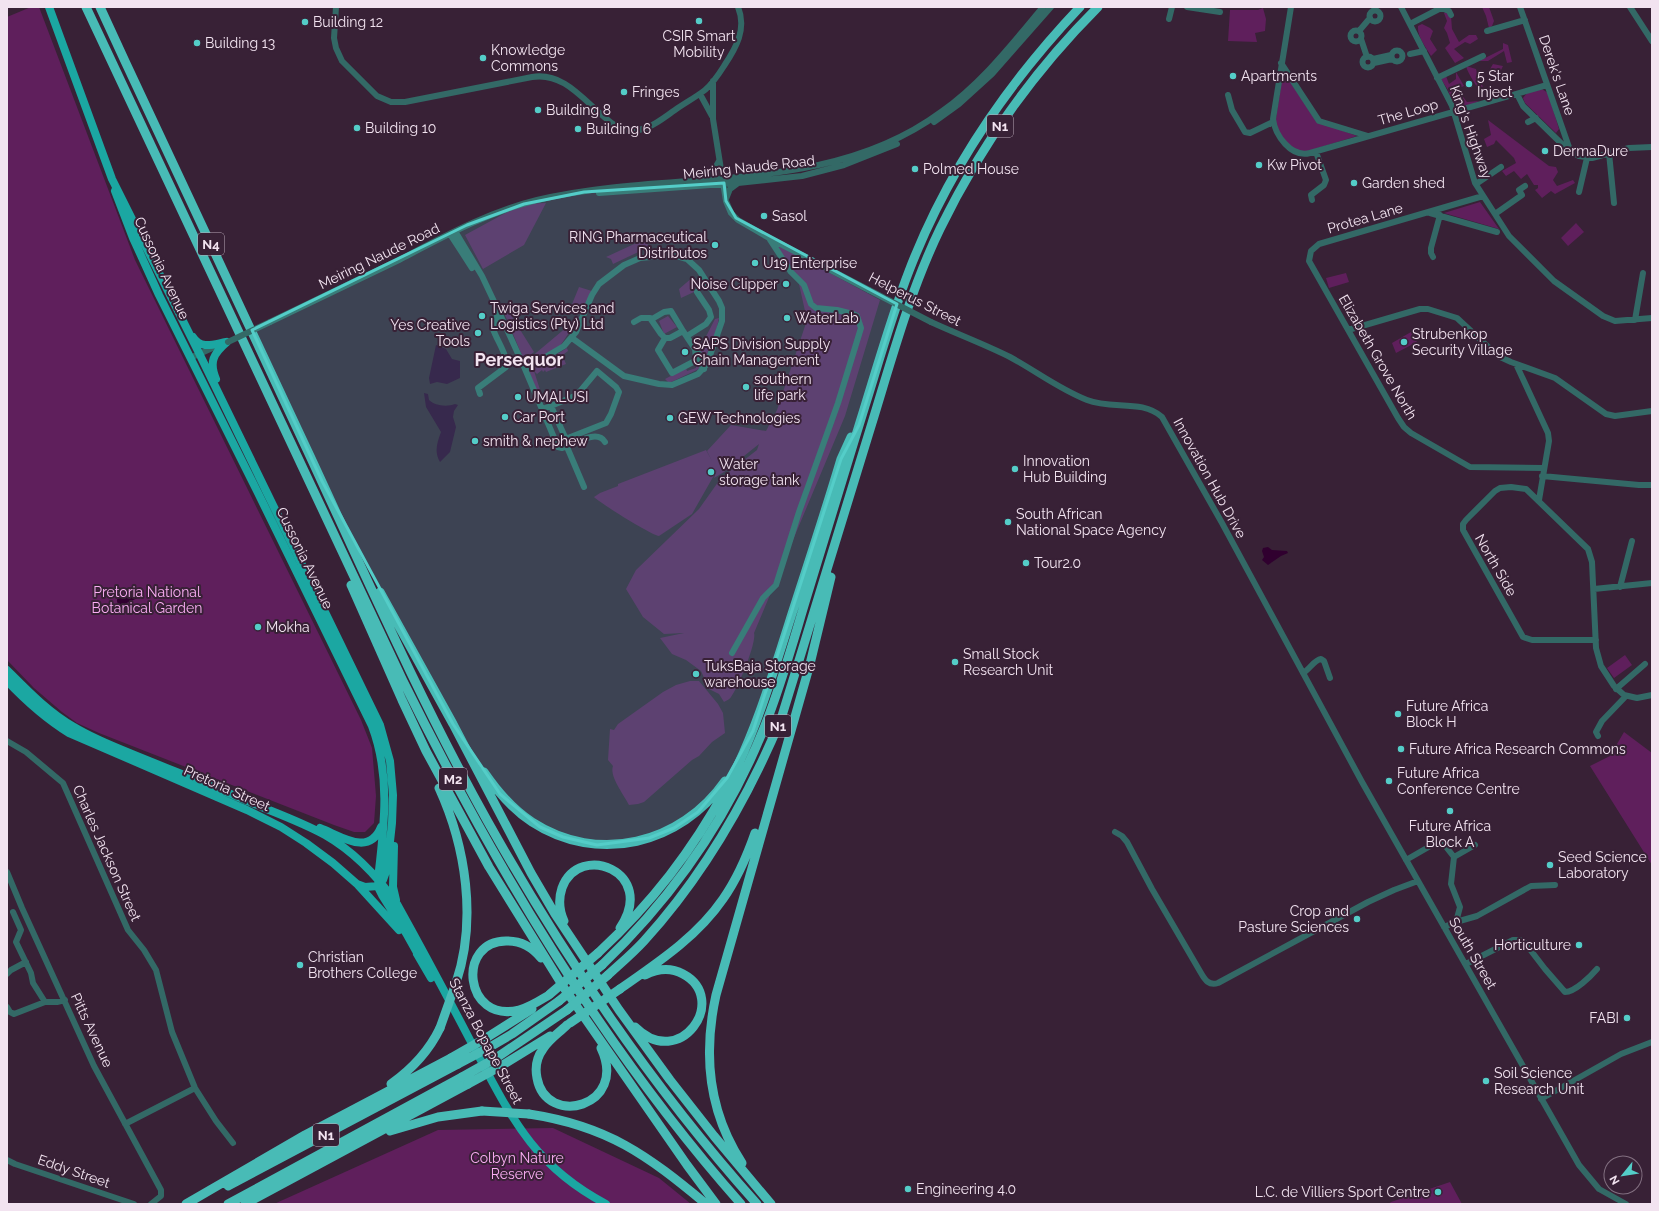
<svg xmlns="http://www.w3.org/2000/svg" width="1659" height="1211" viewBox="0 0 1659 1211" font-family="Raleway,sans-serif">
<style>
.green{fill:#5f1f5c}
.water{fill:#30002f}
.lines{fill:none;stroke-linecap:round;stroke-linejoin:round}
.river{stroke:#30002f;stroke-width:8}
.minor{stroke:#336966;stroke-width:6}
.major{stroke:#1ba7a2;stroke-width:8}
.highway{stroke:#48bbb6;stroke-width:9}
.minor-bridge{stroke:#336966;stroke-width:6}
.highway-bridge{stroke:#48bbb6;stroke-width:9}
.marked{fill:#54cdc8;fill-opacity:0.2;stroke:#54cdc8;stroke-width:3;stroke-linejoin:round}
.poi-dot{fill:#54cdc8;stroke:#382136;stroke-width:1.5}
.labels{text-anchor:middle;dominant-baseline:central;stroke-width:4;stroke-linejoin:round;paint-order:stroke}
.shield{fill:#382136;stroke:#baa9b8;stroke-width:1}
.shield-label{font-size:13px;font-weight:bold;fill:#f2e3f0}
.poi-label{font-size:14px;fill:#f2e3f0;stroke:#382136;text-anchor:start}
.street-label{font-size:14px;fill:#f2e3f0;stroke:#382136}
.park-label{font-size:14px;fill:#fbaef4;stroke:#382136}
.district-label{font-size:18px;font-weight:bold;fill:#f2e3f0;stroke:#382136}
</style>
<rect width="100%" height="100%" fill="#382136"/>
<path class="green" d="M31,7H39L135,260L361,720L372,748L376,796L374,823L365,832H354L334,825L99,733L77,723L62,712L34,688L7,660V17Z
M1482,7H1489L1494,21L1492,26L1489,28L1486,16Z
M1263,8L1266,19L1265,31L1255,33L1257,42L1228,41L1230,10H1258Z
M1448,11L1451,16L1452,29L1459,42L1469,35H1476L1478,39L1470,44L1465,42L1454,49L1464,58L1455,63L1445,48L1450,43L1447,33L1444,28L1447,21L1444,13Z
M1422,24L1430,28L1433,31L1430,39L1437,50L1431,56C1426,47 1417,37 1418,26Z
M1503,43L1508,45L1512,62L1507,63L1504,51L1488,61H1479L1503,49Z
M1493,64L1503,66L1500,72L1501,79L1499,82L1494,80L1490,69Z
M1466,66L1476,69L1479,82L1482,84L1484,92L1480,94C1477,84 1469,77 1466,66Z
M1456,72L1464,86L1457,89L1467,102L1479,101L1462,109L1451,98L1448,90L1441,79L1446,76L1449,84L1456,79Z
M1283,74H1285L1288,78L1316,121L1357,136L1305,152L1296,150L1285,142L1275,124Z
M1542,89L1548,93L1559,129L1556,133L1525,103L1523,98L1527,93Z
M1488,120L1549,166L1556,167L1558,172L1553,180L1557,186L1573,180L1575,183L1555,194L1551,191L1542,198L1535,190L1538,188V185H1534L1527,174L1521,179L1514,171L1506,176L1502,171L1516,163L1514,158L1496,140L1494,144L1487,147L1484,139L1491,135Z
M1480,202L1499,229L1444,213Z
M546,203L524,245L483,269L465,235L522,204Z
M1576,223L1584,232L1568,246L1561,238Z
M645,239L649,247L613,264L611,259L606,257Z
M774,243L880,300L845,416L754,633C757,642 738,688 731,697C730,699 726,701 724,702L719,694L709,689L701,671L686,660L672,654L660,638L684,633L664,634L643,617L626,589L636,570L699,509L721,478L757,450L759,444L724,472L714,478L717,470L692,514L659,536C651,535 600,503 594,497L600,493L618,486V484L706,450L712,461L707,451L731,425L766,431L777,410L807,320L799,284Z
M1346,273L1349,282L1329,288L1326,278Z
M693,277L694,292L681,298L679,289Z
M579,287L592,291L583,312L570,309Z
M509,312L534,352L524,360L505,315Z
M580,316L560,346L527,366L524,363Z
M668,316L677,327L664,334L659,321Z
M719,318L710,358L698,352L715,319Z
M1411,332L1417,342L1396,353L1392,343Z
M567,348L568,351L548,366L563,357L566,364L546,372L545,370L543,372L542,370L537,374L534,371L543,399L539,398L529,371Z
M696,364L701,368L669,383L665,379L686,368L687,371L696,368Z
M1625,655L1632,665L1614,678L1607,668Z
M690,681H699L718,704L723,713L725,733L712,742L699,756L692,760L644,802L638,804L629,805C624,795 609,776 613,766L608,760L610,729L614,730L618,724L663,692L676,685Z
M1624,732L1652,753V865L1590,766L1610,756Z
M553,1128L659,1178L691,1204H274L438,1130Z
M1450,1182L1462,1204H1388L1391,1202Z"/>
<path class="water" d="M436,345L446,349L452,359L460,361V378L447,384L437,382L430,384L429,378Z
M424,393L428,394L429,400C435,406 447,407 455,404L458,405L454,411L453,417L456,427L450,452L440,462C434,452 437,443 441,432L426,407Z
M1268,547L1272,550L1287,551L1288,553L1281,556L1268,565L1262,560L1264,557L1262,551L1263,548Z"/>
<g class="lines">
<path class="river" d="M121,601L139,593"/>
<path class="minor" d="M336,7L334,38L336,48L342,61L377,96L391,102H405L532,77C562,72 581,97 603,116C609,121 615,127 623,129C644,135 659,121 675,110C685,103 696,97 705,90C713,83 719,74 724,66C736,48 747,29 738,7
M1187,7L1220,12
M1291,7L1273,119C1275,135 1291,158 1310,153L1547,85
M1401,7L1452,106L1475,183L1509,236L1554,281L1603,316L1615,321L1652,318
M1520,7L1570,150
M1630,7L1652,41
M1369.5 16a5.5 5.5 0 1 1 11 0a5.5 5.5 0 1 1-11 0Z
M1169,19L1172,7
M1410,24L1441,8L1449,11L1451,15
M1350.5 36a5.5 5.5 0 1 1 11 0a5.5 5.5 0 1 1-11 0Z
M1359,31L1370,18
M1487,31L1525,20
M1361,39L1367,57
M1391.5 56a5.5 5.5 0 1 1 11 0a5.5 5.5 0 1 1-11 0Z
M1410,54L1424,51
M1362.5 62a5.5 5.5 0 1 1 11 0a5.5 5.5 0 1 1-11 0Z
M1373,59L1391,55
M1281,63L1319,121L1368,136
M1374,63L1392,59
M1437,78L1483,56
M713,81V119L726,201L731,213L738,220L769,238L869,290
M700,94L712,116
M1517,94L1523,106L1568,150L1579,156L1592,158L1629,148L1652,147
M1228,95L1232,110L1245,132L1250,133L1273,122
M934,122L959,104L992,74L1051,7
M1528,122L1536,118
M1609,153L1614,203
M703,178L713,172L719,161
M1476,184L1501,167
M1579,192L1587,158
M599,193L738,183L802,176L844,165L897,144
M1483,196L1319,244L1311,251L1309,261L1398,418L1404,427L1411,433L1470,467L1543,468
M726,199L730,189L738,183
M1312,200L1311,195L1324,185L1326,180L1316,152
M1430,213L1497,232
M1495,214L1522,195L1519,190L1525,186
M455,231L482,276L499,312L525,369L558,447L562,448C573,445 597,428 605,442
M450,234L472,268
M1433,257L1431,253V248L1440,215
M652,319L664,312L671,311L683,331
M1635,320L1643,273
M270,322C313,301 356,281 399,260C443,237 488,212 537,200C670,168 825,198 941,112C982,83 1011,45 1043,7
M634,322L641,318H650L661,334L665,338H670L683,331L695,349L707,364
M931,322C957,334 984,344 1010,357C1036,371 1059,389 1087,400C1112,410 1142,399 1162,417L1222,523L1362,782L1579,1165L1599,1189L1626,1204
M1348,330L1420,309H1428L1457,318L1498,356L1511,362L1555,378L1606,414L1615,416L1652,411
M687,336L706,324L711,317L709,310L697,292
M665,338L658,350L672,373L693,362
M695,349L696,358L704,369
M190,358L217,346
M1516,364L1548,433L1549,441L1539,500
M525,369L564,346L576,332L592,295L599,284L624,265L640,258L673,255L687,259L699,270L719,301L722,308V321L707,364L698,374L672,385L659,384L624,376L572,338
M480,394L478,388L506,367C508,355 497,341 493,329L498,313
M542,409L551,406L565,437L568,438L606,423L611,414L619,392L616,387L597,371L577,395L551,406
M567,447L584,487
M1542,476L1639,485H1652
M1620,587L1632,541
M1594,589L1652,583
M1596,640H1532L1523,637L1463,530V524L1466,520L1495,491L1500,488L1511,487L1526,489L1588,549L1592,562L1596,648L1601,666L1614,686L1624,695L1637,698L1652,695
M732,653L763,598L776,585L799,512L838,403L861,328L857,316L853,314L837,310L816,308L811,304L804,285L791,272L769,238
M1303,673C1310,669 1314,660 1321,659L1324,661L1330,678
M1616,689L1645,664
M1598,736L1596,732L1602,721L1626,696
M7,741L26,752L63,783L128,930L144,950L156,970L172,1032L195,1088L216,1121L233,1143
M1115,832L1122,836L1127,842L1152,889L1201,973C1205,980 1209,986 1218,983L1368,902L1394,890L1418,881
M1454,857L1451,884L1460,907L1456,922
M1406,860L1439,841L1443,843L1454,857L1475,845
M7,872L22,908L94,1066L161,1190V1196L151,1204
M13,912L21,930L16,942L31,973L33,983L45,1002
M1444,927L1456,922L1477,916L1531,886L1555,885
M1466,964L1513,940H1520L1525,943L1545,969L1565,992C1575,992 1591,976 1597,969
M7,974L11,970L26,962
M7,1007L10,1012L14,1014L45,1002H57L65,1000
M1541,1099L1621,1054L1652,1042
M125,1124L195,1088
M7,1160L15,1164L134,1204"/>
<path class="major" d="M115,191L133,238L159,295L258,493L372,726C391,776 384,827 378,879L379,889L382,895L406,933L420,958
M193,337C201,350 214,344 226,342
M216,379C209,362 213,354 227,342
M7,670C28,691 48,712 74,727C92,738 112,746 132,754C176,772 220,789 264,808C284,816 305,824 325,835C353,851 378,877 397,904C422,949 446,994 470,1040C509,1112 530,1164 606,1204
M7,681C26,701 46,719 69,733L247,810L281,827L306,843L333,863L357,884L365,887L378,886L383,880L387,869L392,823L393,795L390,761L380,725L199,353L112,179L49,7
M320,828C341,836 369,857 381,827
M394,846L393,887L396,900
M358,885L399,930
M417,954L431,978"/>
<path class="highway" d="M86,7L403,681C495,867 603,1048 741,1204
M100,7C169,157 240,306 310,456C367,579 422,704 488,822C564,957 653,1088 757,1204
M351,585L402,700L426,751L489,867L564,988L687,1165L716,1204
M380,592L453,724L531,873L555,914L619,1010L670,1080L714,1136L771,1204
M484,772C497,791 512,809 532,822C598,865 681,844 725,781
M439,788C466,847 477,920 456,983
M564,921C559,910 558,900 562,888C579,841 658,872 620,928
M598,953C652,903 692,851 727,787C755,734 772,677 790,620C807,567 825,513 841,459L851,437
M541,958C533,948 521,941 507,941C456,940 464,1024 519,1010C530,1007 539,1001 549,995
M602,965C672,898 728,818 764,728C781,686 793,642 806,599C826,534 845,470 865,406C879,361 892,315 909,271C947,172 1008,83 1080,7
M608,975C620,964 633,953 644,941C703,876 747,800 781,719C812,621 841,522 872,423C892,358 910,291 940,229C980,147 1033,72 1098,7
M620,989C657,963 697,937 723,899C737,879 747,856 755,833
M567,1025C559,1033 549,1039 543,1049C537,1057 535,1068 537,1078C546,1128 629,1107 601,1048
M635,1027C680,1072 730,999 683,974C670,967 657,969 645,975
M486,1038L532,1009
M490,1047L512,1034L559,1001
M496,1058L567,1010
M501,1066L550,1036
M391,1084C412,1069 429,1051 440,1028
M529,1114C608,1126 647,1155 706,1204
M390,1131L438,1117L482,1111
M742,1163C708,1111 703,1054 716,995L810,664L831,577
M228,1186L458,1064
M186,1204L305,1135L451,1058
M228,1204L462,1077
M245,1204L468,1084"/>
<path class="minor-bridge" d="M869,290L931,322
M228,342L270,322"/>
<path class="highway-bridge" d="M550,994L598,953
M559,1001L602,965
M567,1010L608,975
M570,1023L620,989
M440,1028L456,983
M451,1058L486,1038
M458,1064L490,1047
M462,1077L496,1058
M468,1084L501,1066
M482,1111L529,1114"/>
</g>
<path class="marked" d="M724,183L726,201L736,218L897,304L859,425L841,459L753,731L727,778L698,812L674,828L649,838L597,845L563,837L540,827L500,794L453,724L322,481L252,330L467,225L524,204L584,192Z"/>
<g class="poi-dot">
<circle cx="699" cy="21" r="4"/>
<circle cx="305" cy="22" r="4"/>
<circle cx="197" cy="43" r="4"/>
<circle cx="483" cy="58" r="4"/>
<circle cx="1233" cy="76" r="4"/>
<circle cx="1469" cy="84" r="4"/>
<circle cx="624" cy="92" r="4"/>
<circle cx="538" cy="110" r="4"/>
<circle cx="357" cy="128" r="4"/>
<circle cx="578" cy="129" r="4"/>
<circle cx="1545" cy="151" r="4"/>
<circle cx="1259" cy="165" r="4"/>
<circle cx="915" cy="169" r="4"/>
<circle cx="1354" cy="183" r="4"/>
<circle cx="764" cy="216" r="4"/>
<circle cx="715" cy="245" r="4"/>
<circle cx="755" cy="263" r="4"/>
<circle cx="786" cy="284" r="4"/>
<circle cx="482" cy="316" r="4"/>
<circle cx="787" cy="318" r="4"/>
<circle cx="478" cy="333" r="4"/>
<circle cx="1404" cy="342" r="4"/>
<circle cx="685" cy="352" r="4"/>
<circle cx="746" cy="387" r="4"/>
<circle cx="518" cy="397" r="4"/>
<circle cx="505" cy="417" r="4"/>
<circle cx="670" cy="418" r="4"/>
<circle cx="475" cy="441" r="4"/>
<circle cx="1015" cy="469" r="4"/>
<circle cx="711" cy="472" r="4"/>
<circle cx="1008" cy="522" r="4"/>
<circle cx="1026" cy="563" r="4"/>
<circle cx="258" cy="627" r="4"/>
<circle cx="955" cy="662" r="4"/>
<circle cx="696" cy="674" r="4"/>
<circle cx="1398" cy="714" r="4"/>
<circle cx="1401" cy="749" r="4"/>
<circle cx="1389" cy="781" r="4"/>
<circle cx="1450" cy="811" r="4"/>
<circle cx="1550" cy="865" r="4"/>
<circle cx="1357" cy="919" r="4"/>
<circle cx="1579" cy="945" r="4"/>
<circle cx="300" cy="965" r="4"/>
<circle cx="1627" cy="1018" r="4"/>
<circle cx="1486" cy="1081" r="4"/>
<circle cx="908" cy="1189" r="4"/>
<circle cx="1438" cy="1192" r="4"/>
</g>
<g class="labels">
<g class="shield">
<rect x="987" y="115" width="26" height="22" rx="3"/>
<rect x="198" y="233" width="26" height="22" rx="3"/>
<rect x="765" y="715" width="26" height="22" rx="3"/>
<rect x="439" y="768" width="28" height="22" rx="3"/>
<rect x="313" y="1124" width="26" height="22" rx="3"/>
</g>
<g class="shield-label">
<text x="1000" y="126">N1</text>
<text x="211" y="244">N4</text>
<text x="778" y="726">N1</text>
<text x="453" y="779">M2</text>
<text x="326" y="1135">N1</text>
</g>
<g class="poi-label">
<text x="313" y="22">Building 12</text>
<text x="699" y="36" text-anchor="middle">CSIR Smart<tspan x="699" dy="16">Mobility</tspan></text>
<text x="205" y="43">Building 13</text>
<text x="491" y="50">Knowledge<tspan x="491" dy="16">Commons</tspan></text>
<text x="1241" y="76">Apartments</text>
<text x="1477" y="76">5 Star<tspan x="1477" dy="16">Inject</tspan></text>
<text x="632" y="92">Fringes</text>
<text x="546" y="110">Building 8</text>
<text x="365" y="128">Building 10</text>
<text x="586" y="129">Building 6</text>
<text x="1553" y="151">DermaDure</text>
<text x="1267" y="165">Kw Pivot</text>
<text x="923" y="169">Polmed House</text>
<text x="1362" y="183">Garden shed</text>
<text x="772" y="216">Sasol</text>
<text x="707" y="237" text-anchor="end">RING Pharmaceutical<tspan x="707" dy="16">Distributos</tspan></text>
<text x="763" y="263">U19 Enterprise</text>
<text x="778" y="284" text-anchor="end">Noise Clipper</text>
<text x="490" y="308">Twiga Services and<tspan x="490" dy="16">Logistics (Pty) Ltd</tspan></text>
<text x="795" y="318">WaterLab</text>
<text x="470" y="325" text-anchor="end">Yes Creative<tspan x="470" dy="16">Tools</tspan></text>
<text x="1412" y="334">Strubenkop<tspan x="1412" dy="16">Security Village</tspan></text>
<text x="693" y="344">SAPS Division Supply<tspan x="693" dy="16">Chain Management</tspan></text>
<text x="754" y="379">southern<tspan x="754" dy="16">life park</tspan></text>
<text x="526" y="397">UMALUSI</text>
<text x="513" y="417">Car Port</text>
<text x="678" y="418">GEW Technologies</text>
<text x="483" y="441">smith &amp; nephew</text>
<text x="1023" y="461">Innovation<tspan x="1023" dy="16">Hub Building</tspan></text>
<text x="719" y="464">Water<tspan x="719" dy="16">storage tank</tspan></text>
<text x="1016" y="514">South African<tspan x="1016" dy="16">National Space Agency</tspan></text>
<text x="1034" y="563">Tour2.0</text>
<text x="266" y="627">Mokha</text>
<text x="963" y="654">Small Stock<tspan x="963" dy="16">Research Unit</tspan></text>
<text x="704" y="666">TuksBaja Storage<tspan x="704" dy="16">warehouse</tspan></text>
<text x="1406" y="706">Future Africa<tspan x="1406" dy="16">Block H</tspan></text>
<text x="1409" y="749">Future Africa Research Commons</text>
<text x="1397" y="773">Future Africa<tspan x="1397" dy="16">Conference Centre</tspan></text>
<text x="1450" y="826" text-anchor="middle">Future Africa<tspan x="1450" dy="16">Block A</tspan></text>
<text x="1558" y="857">Seed Science<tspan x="1558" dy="16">Laboratory</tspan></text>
<text x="1349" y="911" text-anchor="end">Crop and<tspan x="1349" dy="16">Pasture Sciences</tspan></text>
<text x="1571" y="945" text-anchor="end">Horticulture</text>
<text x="308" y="957">Christian<tspan x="308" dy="16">Brothers College</tspan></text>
<text x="1619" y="1018" text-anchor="end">FABI</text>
<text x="1494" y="1073">Soil Science<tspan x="1494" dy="16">Research Unit</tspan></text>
<text x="916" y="1189">Engineering 4.0</text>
<text x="1430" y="1192" text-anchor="end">L.C. de Villiers Sport Centre</text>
</g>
<g class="street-label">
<text transform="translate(1557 75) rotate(71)">Derek's Lane</text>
<text transform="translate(1408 112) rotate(-16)">The Loop</text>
<text transform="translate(1471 132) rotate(70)">King's Highway</text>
<text transform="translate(749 167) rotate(-6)">Meiring Naude Road</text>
<text transform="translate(1365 218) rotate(-16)">Protea Lane</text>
<text transform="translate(379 256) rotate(-26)">Meiring Naude Road</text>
<text transform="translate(162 268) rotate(65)">Cussonia Avenue</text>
<text transform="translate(915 299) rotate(27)">Helperus Street</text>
<text transform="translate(1378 357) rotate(60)">Elizabeth Grove North</text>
<text transform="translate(1210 478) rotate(61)">Innovation Hub Drive</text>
<text transform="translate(305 558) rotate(64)">Cussonia Avenue</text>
<text transform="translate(1496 565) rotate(60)">North Side</text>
<text transform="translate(227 788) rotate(24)">Pretoria Street</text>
<text transform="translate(107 853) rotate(66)">Charles Jackson Street</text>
<text transform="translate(1473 953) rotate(60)">South Street</text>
<text transform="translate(92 1030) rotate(65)">Pitts Avenue</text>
<text transform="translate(486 1041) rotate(62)">Stanza Bopape Street</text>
<text transform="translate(74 1171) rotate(19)">Eddy Street</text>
</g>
<g class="park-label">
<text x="147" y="592">Pretoria National<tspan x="147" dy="16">Botanical Garden</tspan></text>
<text x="517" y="1158">Colbyn Nature<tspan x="517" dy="16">Reserve</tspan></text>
</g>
<g class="district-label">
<text x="519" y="359">Persequor</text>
</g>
</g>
<rect width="1659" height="1211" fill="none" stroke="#f2e3f0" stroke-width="16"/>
<g transform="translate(1623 1175) rotate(240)"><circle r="19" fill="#382136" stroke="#826f80"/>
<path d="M0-3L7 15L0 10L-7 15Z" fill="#54cdc8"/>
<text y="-6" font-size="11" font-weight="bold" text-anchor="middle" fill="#f2e3f0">N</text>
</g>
</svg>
